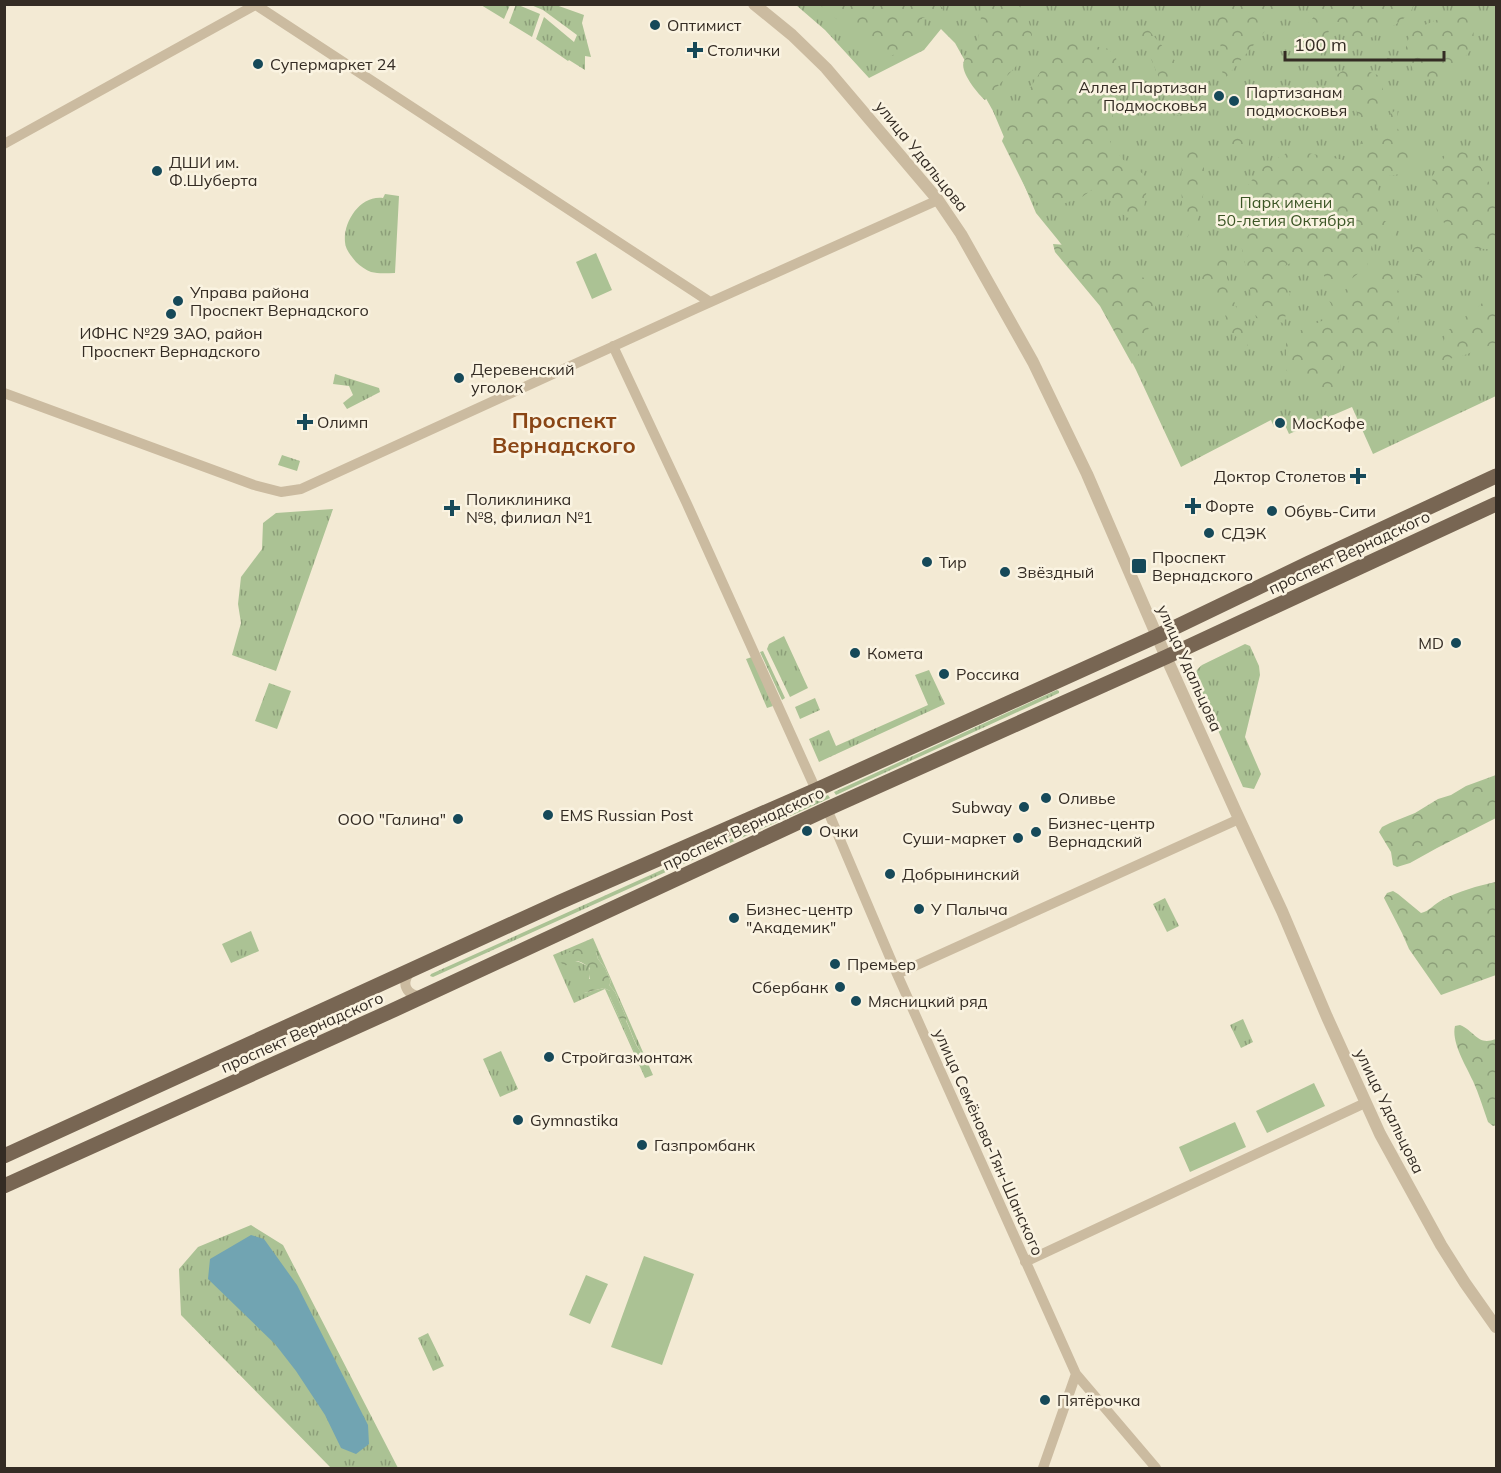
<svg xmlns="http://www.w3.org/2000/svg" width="1501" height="1473" viewBox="0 0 1501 1473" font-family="Mulish,sans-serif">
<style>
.grass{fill:url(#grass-tufts);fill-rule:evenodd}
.forest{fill:url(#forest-crowns)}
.garden{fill:#abc294}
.water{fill:#71a4b2}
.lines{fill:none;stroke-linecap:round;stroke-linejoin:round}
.minor{stroke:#cbbba0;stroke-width:10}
.tertiary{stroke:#cbbba0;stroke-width:12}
.primary{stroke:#786653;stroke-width:15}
.poi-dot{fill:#164959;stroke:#faf3e1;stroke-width:2}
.labels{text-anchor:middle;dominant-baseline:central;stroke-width:5;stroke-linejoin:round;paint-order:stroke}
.poi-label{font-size:16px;fill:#342c24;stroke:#faf3e1;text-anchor:start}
.street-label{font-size:16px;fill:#342c24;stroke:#faf3e1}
.park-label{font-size:16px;fill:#3b5525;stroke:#faf3e1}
.district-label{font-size:22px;font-weight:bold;fill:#8a4616;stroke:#faf3e1}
</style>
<defs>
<pattern id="grass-tufts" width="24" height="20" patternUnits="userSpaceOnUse" patternTransform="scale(1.5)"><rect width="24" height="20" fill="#abc294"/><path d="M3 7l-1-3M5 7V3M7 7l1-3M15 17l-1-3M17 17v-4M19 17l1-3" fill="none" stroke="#8c9e79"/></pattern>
<pattern id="forest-crowns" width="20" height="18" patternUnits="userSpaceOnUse" patternTransform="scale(1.5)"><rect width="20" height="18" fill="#abc294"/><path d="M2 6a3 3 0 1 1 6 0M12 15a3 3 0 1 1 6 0" fill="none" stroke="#8c9e79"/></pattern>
</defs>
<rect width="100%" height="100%" fill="#f3ead4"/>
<path class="grass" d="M516,4L540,14L532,37L509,23Z
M481,5H510L504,19Z
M531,5H556L584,15L582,23L591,57L585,56V70L569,60L568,61L536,39L544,17L574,42L577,35L543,10Z
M796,5H1496V396L1373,454L1352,407L1289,434L1284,423L1274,427L1271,420L1181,467L1136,370L1096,291L1058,240L1036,213L993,111L955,43L941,29L924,50L869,78L825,30Z
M385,194L399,196L395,273C387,273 379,274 371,272C366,270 360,266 356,262C351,256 345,249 345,242C343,222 360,195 383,198Z
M335,374L379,388L380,392L347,409L343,403L353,395L349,386L333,384Z
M282,455L300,461L297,471L278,465Z
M333,509L276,671L232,655L241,623L238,604L241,577L262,549L263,523L276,513Z
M784,636L808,688L790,697L767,649L769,644Z
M1245,644L1250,646L1259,666L1260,675L1245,737L1261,774L1254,789L1243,787L1195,678C1195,672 1197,669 1202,665Z
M763,651L785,698L782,700L760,652Z
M752,657L773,706L767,708L746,659Z
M929,670L945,704L819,762L809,739L829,730L836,746L928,705L915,675Z
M269,683L291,691L277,729L255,721Z
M1057,690L1059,691V693L836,795L834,792Z
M815,698L820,710L800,719L795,707Z
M828,795L830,798L433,977L430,976L431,974Z
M1165,898L1179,926L1167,932L1153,904Z
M251,931L259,951L231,963L222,944Z
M593,938L653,1075L645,1078L605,989L574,1003L553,955ZM596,952L598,959L605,968L611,982L609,985L615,992L626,1017V1020C631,1030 634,1043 641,1052L637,1057L610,997V991L604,988L584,993C588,983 592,976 589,966C584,965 581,962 575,961Z
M1243,1019L1253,1042L1241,1048L1230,1025Z
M501,1051L518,1089L500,1097L483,1059Z
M251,1225L283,1245L398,1468H331L181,1315L179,1269L198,1247Z
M428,1333L444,1366L433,1371L418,1338Z"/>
<path class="forest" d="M938,4L943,8L941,17L922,18L926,37L906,51L883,58L820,5Z
M1324,4H1414V5C1407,25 1365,40 1346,48V22H1332L1319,59L1298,51L1307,25Z
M981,5H1018L1027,14L1032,35L1018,64L985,100C978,94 959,71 964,61C967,55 974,53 976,46C981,32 981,19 981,5Z
M1215,5H1272L1278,15L1252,47L1223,81L1220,39Z
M1464,8L1473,18L1474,46L1444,82L1417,76L1404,53L1411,31Z
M1146,27L1176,62L1186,78L1187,99L1198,111L1175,116L1141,35Z
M1064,40L1109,49L1116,58L1119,73L1126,92L1114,108L1110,133V145L1128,165L1142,173L1148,181L1144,208L1128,218L1118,211L1109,196L1100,189H1093L1082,197L1052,208L1032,201L1002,141L1014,113L1046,63Z
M1388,57L1397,60L1400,70L1390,72L1383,64Z
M1352,65L1380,76C1388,99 1379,105 1362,120L1356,110L1358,99L1347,95L1327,81Z
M1398,108L1396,127L1420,154L1409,172L1390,176L1376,170L1382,219L1397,229L1392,246L1373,240L1367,266L1349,281L1332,289L1320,269L1300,271L1291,263L1276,270L1290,293L1284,323L1256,318L1233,205L1262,167L1292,150L1370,165L1363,156L1359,146L1366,136L1374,132L1381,122Z
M1244,125L1250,137L1248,150L1228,152L1229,135Z
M1197,132L1204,167V191L1198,219L1185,241L1181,187L1183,136Z
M1449,150L1474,154L1496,196V250L1451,246L1443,220L1437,211L1432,177Z
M1216,241L1225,242L1227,253V278L1248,346L1226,328L1225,308L1207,298L1198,271L1213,255Z
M1053,244L1066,245L1094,270L1111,273L1121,270L1137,275L1154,282L1157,293L1155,308L1142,349L1132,364L1100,306L1055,252Z
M1424,244L1429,249L1426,259L1432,260L1431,270L1422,278L1413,273L1418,260L1410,252L1414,245Z
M1391,265L1398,285L1399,336L1379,347H1361L1340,358L1341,385L1315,391L1286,370V337L1324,320L1337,317L1329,300L1354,284Z
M1496,292V343L1462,356L1439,361L1446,332Z
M1496,775V818L1437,848L1410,863L1397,867L1393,865L1391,852L1379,832L1382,827L1390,823L1415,813L1438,799L1451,795L1466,786Z
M1496,882V975L1441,995L1409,949L1402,933L1384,898L1387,893L1393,891L1398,894L1421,913C1430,911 1434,904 1442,900C1459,891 1477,886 1496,882Z
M581,947H589L596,952L598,959L605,968L611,982L609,985L615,992L626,1017V1021C631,1030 634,1044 641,1052L637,1058L610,997V991L604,988L584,993H573L578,985L583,984L587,979H590V968C579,960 577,959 565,966L560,962V956Z
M1460,1025C1476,1032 1477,1046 1496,1039V1125L1493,1126L1488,1122C1483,1108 1479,1094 1473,1081C1466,1066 1451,1042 1455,1026Z"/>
<path class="garden" d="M596,253L612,290L592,299L576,262Z
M1314,1083L1325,1106L1267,1133L1256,1111Z
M1235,1122L1246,1147L1190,1172L1179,1147Z
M644,1256L694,1274L662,1365L611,1347Z
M586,1275L608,1284L590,1324L569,1315Z"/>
<path class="water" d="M251,1235L264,1239L297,1285L368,1425L369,1444L356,1454L341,1448L325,1415L296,1371L275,1344L208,1279L210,1259Z"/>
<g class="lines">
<path class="minor" d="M256,5L710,302
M4,144L257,4
M613,346L687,504L816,790
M4,393L254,485L281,492L301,489L695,309L938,200
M827,809L897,974L1076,1374L1156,1468
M411,971C400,983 406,996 422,996
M897,974L1239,819
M1025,1262L1365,1103
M1043,1468L1076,1374"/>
<path class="tertiary" d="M754,4L792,35L826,68L938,200L961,234L1033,362L1087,474L1166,657L1236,812L1282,911L1327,1017L1380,1134L1441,1245L1465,1283L1496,1327"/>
<path class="primary" d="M4,1156L560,902L816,790L1157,636L1309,563L1496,476
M4,1186L387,1013L827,809L1166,657L1496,504"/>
</g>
<g class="poi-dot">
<circle cx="655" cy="25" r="6"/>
<path d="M692 41h6v6h6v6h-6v6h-6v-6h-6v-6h6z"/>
<circle cx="258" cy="64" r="6"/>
<circle cx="1219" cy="96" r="6"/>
<circle cx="1234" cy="101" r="6"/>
<circle cx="157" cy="171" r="6"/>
<circle cx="178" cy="301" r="6"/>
<circle cx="171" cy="314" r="6"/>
<circle cx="459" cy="378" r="6"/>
<path d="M302 413h6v6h6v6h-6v6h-6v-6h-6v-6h6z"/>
<circle cx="1280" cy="423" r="6"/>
<path d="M1355 467h6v6h6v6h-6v6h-6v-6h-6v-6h6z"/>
<path d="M1190 497h6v6h6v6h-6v6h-6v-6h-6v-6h6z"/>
<path d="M449 499h6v6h6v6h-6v6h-6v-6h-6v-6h6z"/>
<circle cx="1272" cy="511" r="6"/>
<circle cx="1209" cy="533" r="6"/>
<circle cx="927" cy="562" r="6"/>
<rect x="1131" y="558" width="16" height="16" rx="3"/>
<circle cx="1005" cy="572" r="6"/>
<circle cx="1456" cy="643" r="6"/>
<circle cx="855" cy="653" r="6"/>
<circle cx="944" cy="674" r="6"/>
<circle cx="1046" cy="798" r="6"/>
<circle cx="1024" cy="807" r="6"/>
<circle cx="548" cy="815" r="6"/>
<circle cx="458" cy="819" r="6"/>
<circle cx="807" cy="831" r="6"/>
<circle cx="1036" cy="832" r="6"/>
<circle cx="1018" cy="838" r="6"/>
<circle cx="890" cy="874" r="6"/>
<circle cx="919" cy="909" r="6"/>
<circle cx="734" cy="918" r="6"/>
<circle cx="835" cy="964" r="6"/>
<circle cx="840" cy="987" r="6"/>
<circle cx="856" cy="1001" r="6"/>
<circle cx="549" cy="1057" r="6"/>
<circle cx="518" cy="1120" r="6"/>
<circle cx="642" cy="1145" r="6"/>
<circle cx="1045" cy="1400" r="6"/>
</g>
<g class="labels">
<g class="poi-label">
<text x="667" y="25">Оптимист</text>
<text x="707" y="50">Столички</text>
<text x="270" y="64">Супермаркет 24</text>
<text x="1207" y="87" text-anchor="end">Аллея Партизан<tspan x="1207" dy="18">Подмосковья</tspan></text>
<text x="1246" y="92">Партизанам<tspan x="1246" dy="18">подмосковья</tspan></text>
<text x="169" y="162">ДШИ им.<tspan x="169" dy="18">Ф.Шуберта</tspan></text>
<text x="190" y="292">Управа района<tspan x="190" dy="18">Проспект Вернадского</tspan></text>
<text x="171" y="333" text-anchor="middle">ИФНС №29 ЗАО, район<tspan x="171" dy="18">Проспект Вернадского</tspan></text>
<text x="471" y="369">Деревенский<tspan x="471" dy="18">уголок</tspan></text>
<text x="317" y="422">Олимп</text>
<text x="1292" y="423">МосКофе</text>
<text x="1346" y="476" text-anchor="end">Доктор Столетов</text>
<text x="466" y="499">Поликлиника<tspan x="466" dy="18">№8, филиал №1</tspan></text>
<text x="1205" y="506">Форте</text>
<text x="1284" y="511">Обувь-Сити</text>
<text x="1221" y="533">СДЭК</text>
<text x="1152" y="557">Проспект<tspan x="1152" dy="18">Вернадского</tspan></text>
<text x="939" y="562">Тир</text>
<text x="1017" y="572">Звёздный</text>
<text x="1444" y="643" text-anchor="end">MD</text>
<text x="867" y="653">Комета</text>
<text x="956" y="674">Россика</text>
<text x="1058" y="798">Оливье</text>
<text x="1012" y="807" text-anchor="end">Subway</text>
<text x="560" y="815">EMS Russian Post</text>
<text x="446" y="819" text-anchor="end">ООО "Галина"</text>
<text x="1048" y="823">Бизнес-центр<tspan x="1048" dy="18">Вернадский</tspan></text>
<text x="819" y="831">Очки</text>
<text x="1006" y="838" text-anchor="end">Суши-маркет</text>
<text x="902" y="874">Добрынинский</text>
<text x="746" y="909">Бизнес-центр<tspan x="746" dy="18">"Академик"</tspan></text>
<text x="931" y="909">У Палыча</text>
<text x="847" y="964">Премьер</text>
<text x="828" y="987" text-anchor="end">Сбербанк</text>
<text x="868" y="1001">Мясницкий ряд</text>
<text x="561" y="1057">Стройгазмонтаж</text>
<text x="530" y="1120">Gymnastika</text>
<text x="654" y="1145">Газпромбанк</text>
<text x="1057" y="1400">Пятёрочка</text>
</g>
<g class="street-label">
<text transform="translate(922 156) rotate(51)">улица Удальцова</text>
<text transform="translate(1349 552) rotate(-25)">проспект Вернадского</text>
<text transform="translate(1190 668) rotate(66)">улица Удальцова</text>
<text transform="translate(743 828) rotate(-25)">проспект Вернадского</text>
<text transform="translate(302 1032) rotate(-24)">проспект Вернадского</text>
<text transform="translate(1390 1111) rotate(64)">улица Удальцова</text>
<text transform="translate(989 1142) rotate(66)">улица Семёнова-Тян-Шанского</text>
</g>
<g class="park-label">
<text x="1286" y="202">Парк имени<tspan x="1286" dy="18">50-летия Октября</tspan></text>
</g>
<g class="district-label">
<text x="564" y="420">Проспект<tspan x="564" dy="25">Вернадского</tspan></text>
</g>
</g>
<rect width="1501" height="1473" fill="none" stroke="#342c24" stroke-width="12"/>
<path d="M1285 51v9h159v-9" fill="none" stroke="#342c24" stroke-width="3"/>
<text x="1294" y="51" font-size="18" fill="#342c24" stroke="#faf3e1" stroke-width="4.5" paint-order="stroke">100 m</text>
</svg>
